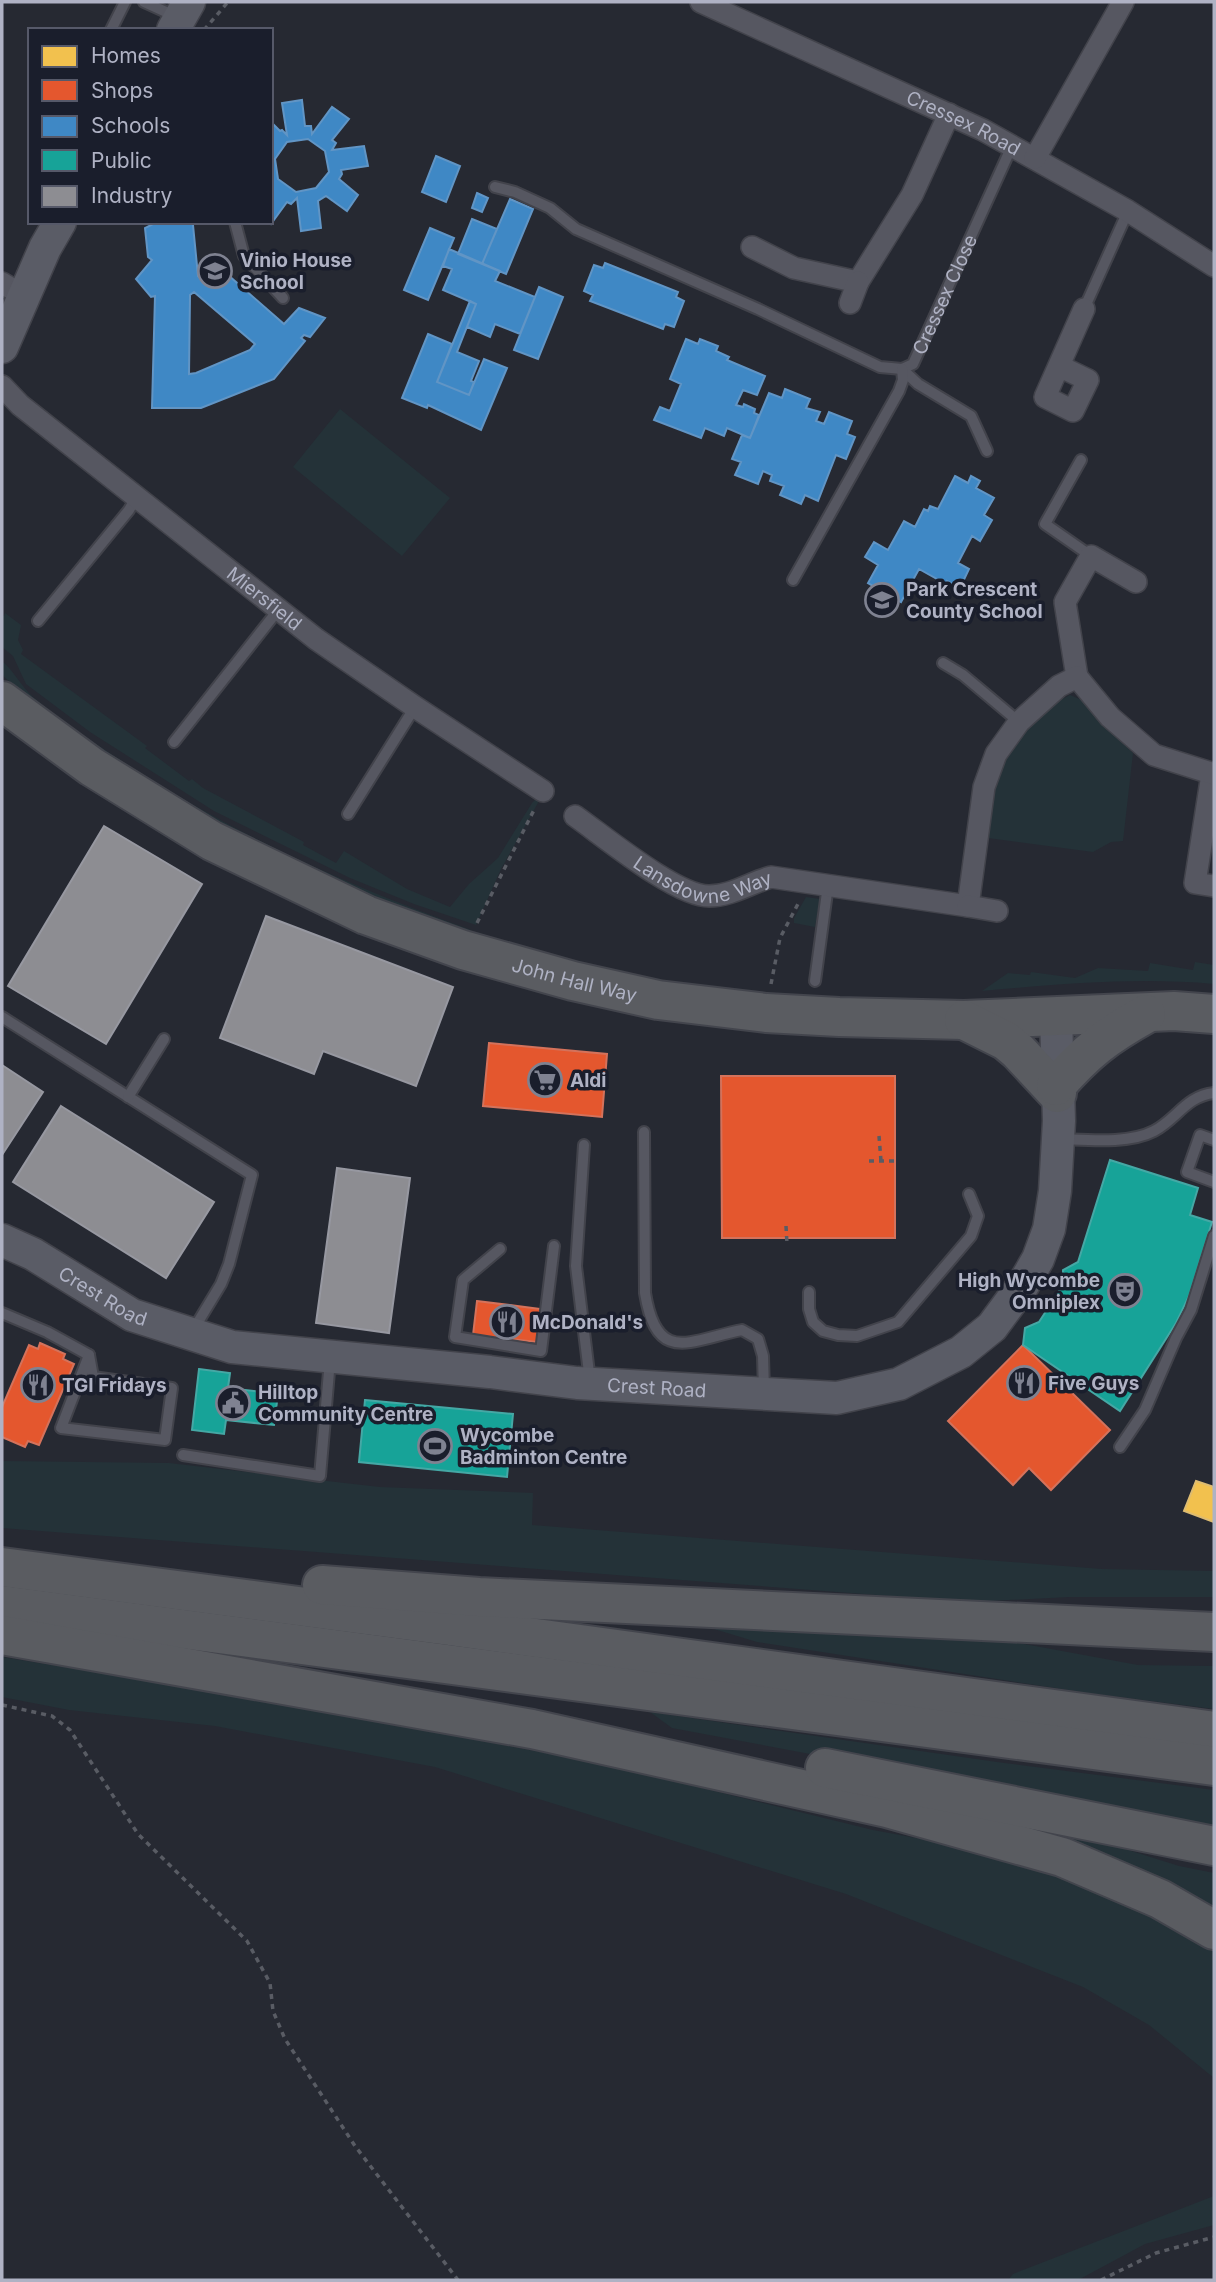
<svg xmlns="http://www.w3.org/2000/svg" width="1216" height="2282" viewBox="0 0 1216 2282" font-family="Inter,sans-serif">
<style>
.green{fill:#243238}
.homes{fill:#f2c14e;stroke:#debc71;stroke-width:2}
.shops{fill:#e4572e;stroke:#d4725b;stroke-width:2}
.schools{fill:#3f88c5;stroke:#6195c5;stroke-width:2;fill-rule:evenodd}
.public{fill:#17a398;stroke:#45a8a5;stroke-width:2}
.industry{fill:#8d8d92;stroke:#9798a1;stroke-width:2}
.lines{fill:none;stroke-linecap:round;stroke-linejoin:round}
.lane-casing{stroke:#42434b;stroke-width:14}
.street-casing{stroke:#42434b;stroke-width:24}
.secondary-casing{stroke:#42434b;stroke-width:35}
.highway-casing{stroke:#43454d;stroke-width:42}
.path{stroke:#595c64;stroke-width:3.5;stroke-dasharray:5 5;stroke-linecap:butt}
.lane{stroke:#565761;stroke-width:10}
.street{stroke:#565761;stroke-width:21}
.secondary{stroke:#5a5c66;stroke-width:32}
.highway{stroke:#5a5c61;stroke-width:38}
.labels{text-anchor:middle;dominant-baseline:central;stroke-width:7;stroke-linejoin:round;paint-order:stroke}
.street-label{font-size:19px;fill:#afb2c4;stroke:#1a1e2c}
.poi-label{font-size:19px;font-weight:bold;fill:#afb2c4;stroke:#1a1e2c;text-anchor:start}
</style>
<rect width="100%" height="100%" fill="#262932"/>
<path class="green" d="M340,409L450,498L402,556L293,467Z
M5,613L21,625L18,640L23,650L21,654L147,746L145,748L189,781L192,779L203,788L304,842L303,845L336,863L344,851L407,889L450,907L469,884L498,858L532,803L536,799L539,801L501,869L476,925L414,904L350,878L214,811L90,732L26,684L13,656L2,647V615L4,616Z
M2,661C14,671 21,686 33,697C62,722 96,744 128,765C239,837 347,885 471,930L470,933L387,905L240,836L100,750L27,697L2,675Z
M1070,695L1084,701L1093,714L1133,753L1123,841L1111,842L1093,852L988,838C990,819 989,797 995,778C1006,740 1035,712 1070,695Z
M806,897L820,899L815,927L794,923V918Z
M1195,962L1214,965V984C1138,977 1059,984 982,991L1008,973L1030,975L1031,972L1075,978L1098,968L1148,971L1150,963L1193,970Z
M2,1461L169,1463L380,1487L533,1493L532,1525L1102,1569L1214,1571V1597H1069L969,1602L2,1528Z
M671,1616L987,1637L1138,1665L1214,1666V1709L1088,1693L757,1642Z
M2,1657L233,1694L604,1764L873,1830L970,1848L1042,1866L1124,1901L1214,1946V2078L1149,2025L1083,1987L846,1894L435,1767L215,1726L69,1710L2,1697Z
M650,1712L997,1762L1214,1790V1834L976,1785L672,1728Z
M965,1811L1068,1831L1179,1866L1214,1873V1915Z
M1214,2196V2225L1145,2244L1078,2280H1008L1013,2274Z"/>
<path class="homes" d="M1196,1481L1214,1487V1522L1184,1511Z"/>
<path class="shops" d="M489,1043L607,1054L602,1117L483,1106Z
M721,1076H895V1238H722Z
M477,1301L541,1309L537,1342L473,1335Z
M40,1343L65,1354L63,1359L74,1364L39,1445L28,1441L25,1447L2,1437V1407L29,1345L38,1349Z
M1023,1345L1110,1430L1051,1490L1029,1468L1013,1485L948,1421Z"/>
<path class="schools" d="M302,100L305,126H311L312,134L332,107L349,119L332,140L336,143L332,150L364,146L368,166L341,170L342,174L339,179L358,195L347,211L326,196L318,201L321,228L301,231L297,198L291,204L287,202L271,224L269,222H271V122L280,131L282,130L287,135L282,103ZM308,139L325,151L329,172L316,188L296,192L278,179L275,159L287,142Z
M436,156L460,166L446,202L422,192Z
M477,193L488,198L482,212L472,208Z
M510,199L533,209L506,274L482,264Z
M472,219L497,229L482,264L458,254Z
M157,222H195L193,225L198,276L207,284L228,275L284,324L299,308L325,318L310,337L304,335L301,338L305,341L274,379L201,408H152L155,296L151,297L136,279L152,260L148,257L145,228ZM194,292L255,344L250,350L196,373L189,374L190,295Z
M430,228L454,238L428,300L404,290Z
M449,249L500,271L495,281L535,297L520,334L495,324L490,337L467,327L476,304L443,290L452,269L443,266Z
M605,263L678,292L676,297L684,301L674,327L665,324L663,329L590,301L593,295L584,291L594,265L603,268Z
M539,287L563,297L538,359L514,350Z
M470,301L476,304L457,352L479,361L471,381L474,382L469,395L437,382Z
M428,334L452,344L437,382L469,395L484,359L507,368L481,430L428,405L427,408L402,398Z
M686,339L698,344L700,339L718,346L716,351L729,357L727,360L765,376L757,395L743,390L736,405L743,407L744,404L755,409L754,413L759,415L750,438L727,428L724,436L705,428L701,438L654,420L660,407L670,411L681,384L670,379Z
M785,389L810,399L806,408L820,412L816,421L824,424L829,412L852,421L847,434L855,437L846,459L836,455L818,501L805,495L801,504L780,495L784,486L770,481L772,475L763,471L758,484L735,475L741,462L732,459L742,435L750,438L769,393L782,398Z
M955,476L968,483L971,476L980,481L976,488L994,498L984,515L992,520L980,541L972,536L958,563L969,569L960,588L947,581L946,584L919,569L901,602L868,583L878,565L865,557L874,542L888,550L904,521L915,527L924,509L928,511L930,506L938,509Z"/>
<path class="public" d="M1110,1160L1198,1188L1190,1215L1212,1222L1189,1296L1176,1323L1120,1411L1023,1345L1025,1328L1039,1322L1063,1285V1270L1078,1262Z
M199,1369L230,1373L228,1388L278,1394L274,1425L226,1420L224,1434L192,1430Z
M365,1400L513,1414L507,1477L359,1462Z"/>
<path class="industry" d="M104,826L202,884L106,1044L8,986Z
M266,916L453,987L416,1086L323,1051L314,1074L220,1038Z
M2,1065L43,1092L2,1155Z
M61,1106L214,1202L166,1278L13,1182Z
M337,1168L410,1178L389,1333L316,1323Z"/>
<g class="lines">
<g class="lane-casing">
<g id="lane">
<path d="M144,2L177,17"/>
<path d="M111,30L125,2"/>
<path id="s1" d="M495,187L515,192L550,208L576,229L758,309L880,367L902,369L913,364L1012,146"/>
<path d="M235,222L244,256L283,298"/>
<path d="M1084,309L1128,211"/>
<path d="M902,369L918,384L971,416L987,451"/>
<path d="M1081,460L1045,524L1091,556"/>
<path d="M793,580L899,391L903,380L902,369"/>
<path d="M38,621L129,510L137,496"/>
<path d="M943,663L963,675L1019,722"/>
<path d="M174,742L279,609"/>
<path d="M348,814L415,707"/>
<path d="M815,981L828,885"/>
<path d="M2,1017L252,1175L229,1264L221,1284L192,1332"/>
<path d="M128,1097L164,1039"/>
<path d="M644,1132L645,1293C657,1366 690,1340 742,1330L758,1339L763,1356L764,1391"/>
<path d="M1061,1139C1089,1140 1129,1144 1154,1131C1177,1119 1186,1096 1214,1093"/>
<path d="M1214,1140L1200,1135L1187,1172L1214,1182"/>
<path d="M584,1145L576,1266L590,1381"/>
<path d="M500,1249L463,1280L455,1337L541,1351L554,1246"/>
<path d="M809,1292V1309L813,1322L823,1331L838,1335L857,1336L898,1322L971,1236L978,1216L969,1194"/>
<path d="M2,1313L47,1332L89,1355"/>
<path d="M89,1355L93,1377L172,1388L165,1440L61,1428Z"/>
<path d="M1120,1447L1145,1410L1176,1338L1191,1310L1214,1236"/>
<path d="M183,1455L320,1476L330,1360"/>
</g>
</g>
<g class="street-casing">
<g id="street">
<path id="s2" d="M701,2L983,130L1128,211L1214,266"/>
<path d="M1035,158L1123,2"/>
<path d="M752,247L794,268L858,282L912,195L949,114"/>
<path d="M2,283L24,296"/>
<path d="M850,303L858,282"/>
<path d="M1059,366L1088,380L1073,411L1045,397L1084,309"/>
<path id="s3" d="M2,386L20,405L316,639L415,707L543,791"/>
<path d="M1077,677L1065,602L1091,556L1136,582"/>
<path d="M1212,774L1195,883L1214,886"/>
<path id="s4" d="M575,816C605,837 676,896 709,896C731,896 750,883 771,877L968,906L984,787L996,754L1019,722L1059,686L1077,677L1110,717L1154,755L1214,774"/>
<path d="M968,906L997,911"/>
</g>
</g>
<g class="secondary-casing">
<g id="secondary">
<path d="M173,30L189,2"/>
<path d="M2,347L45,248L60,222"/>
<path id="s5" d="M2,1240L33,1254L132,1315L232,1347L490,1372L577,1383L837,1398L899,1384L961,1352L992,1327L1023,1285L1038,1259L1049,1229L1055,1191L1059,1121L1056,1015"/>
</g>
</g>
<g class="highway-casing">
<g id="highway">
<path id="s6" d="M2,701L92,767L212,841L366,915L463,950L573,981L658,1000L766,1013L839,1017L964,1020L1174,1011L1214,1014"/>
<path d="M964,1020L1006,1041L1018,1051L1057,1093"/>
<path d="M1056,1086C1087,1051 1105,1037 1146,1014"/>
<path d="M2,1567L449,1626L1214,1731"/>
<path d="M322,1585L479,1597L1214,1632"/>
<path d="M2,1605L1214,1766"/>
<path d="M2,1635L532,1729L887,1808L1062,1857L1160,1899L1214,1930"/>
<path d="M825,1768L1214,1846"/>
</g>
</g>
<path class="path" d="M204,30L228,2
M477,923L535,808
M771,984L780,938L799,902
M879,1136L881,1161
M869,1161H895
M786,1226L787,1244
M2,1705L52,1716L70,1730L138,1834L247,1941L270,1983L273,2011L285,2039L355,2146L458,2280
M1101,2280L1156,2253L1214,2237"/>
<use href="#lane" class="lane"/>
<use href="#street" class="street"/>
<use href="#secondary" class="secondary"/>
<use href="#highway" class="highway"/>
</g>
<defs>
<g id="school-ring" transform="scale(1.75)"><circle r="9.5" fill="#1a1e2c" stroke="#7f8291" stroke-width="1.5"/><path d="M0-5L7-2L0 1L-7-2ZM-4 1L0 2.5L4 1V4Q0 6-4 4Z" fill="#7f8291"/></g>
<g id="supermarket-ring" transform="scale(1.75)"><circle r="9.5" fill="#1a1e2c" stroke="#7f8291" stroke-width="1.5"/><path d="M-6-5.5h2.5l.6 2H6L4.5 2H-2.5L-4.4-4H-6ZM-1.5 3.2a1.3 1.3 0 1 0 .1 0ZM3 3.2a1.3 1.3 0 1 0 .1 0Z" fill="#7f8291"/></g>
<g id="theatre-ring" transform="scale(1.75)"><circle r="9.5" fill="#1a1e2c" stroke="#7f8291" stroke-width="1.5"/><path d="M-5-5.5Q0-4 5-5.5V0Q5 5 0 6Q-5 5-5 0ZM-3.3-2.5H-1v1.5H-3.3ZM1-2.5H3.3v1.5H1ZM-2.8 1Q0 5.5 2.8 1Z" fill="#7f8291"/></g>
<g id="restaurant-ring" transform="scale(1.75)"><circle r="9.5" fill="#1a1e2c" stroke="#7f8291" stroke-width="1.5"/><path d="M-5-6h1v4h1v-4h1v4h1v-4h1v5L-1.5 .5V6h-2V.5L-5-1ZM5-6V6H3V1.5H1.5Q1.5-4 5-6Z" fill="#7f8291"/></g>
<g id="civic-ring" transform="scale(1.75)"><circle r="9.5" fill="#1a1e2c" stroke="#7f8291" stroke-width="1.5"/><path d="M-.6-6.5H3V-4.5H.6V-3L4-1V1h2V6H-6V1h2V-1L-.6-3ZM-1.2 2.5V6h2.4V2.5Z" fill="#7f8291"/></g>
<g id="stadium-ring" transform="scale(1.75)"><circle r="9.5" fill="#1a1e2c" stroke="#7f8291" stroke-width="1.5"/><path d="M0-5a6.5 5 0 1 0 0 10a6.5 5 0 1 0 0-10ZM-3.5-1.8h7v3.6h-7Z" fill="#7f8291"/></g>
</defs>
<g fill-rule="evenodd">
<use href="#school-ring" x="215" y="271"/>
<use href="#school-ring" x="882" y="600"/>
<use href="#supermarket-ring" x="545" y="1080"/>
<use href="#theatre-ring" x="1125" y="1291"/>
<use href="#restaurant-ring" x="507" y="1322"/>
<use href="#restaurant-ring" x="1024" y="1383"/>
<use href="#restaurant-ring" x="38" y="1385"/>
<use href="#civic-ring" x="233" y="1403"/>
<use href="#stadium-ring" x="435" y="1446"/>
</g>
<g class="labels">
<g class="street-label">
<text stroke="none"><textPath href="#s2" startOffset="289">Cressex Road</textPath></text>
<text stroke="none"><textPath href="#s1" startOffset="537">Cressex Close</textPath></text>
<text stroke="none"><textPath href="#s3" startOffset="338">Miersfield</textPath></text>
<text stroke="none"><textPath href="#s4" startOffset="149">Lansdowne Way</textPath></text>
<text stroke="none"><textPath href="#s6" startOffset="642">John Hall Way</textPath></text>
<text stroke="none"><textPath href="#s5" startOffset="116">Crest Road</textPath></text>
<text stroke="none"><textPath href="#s5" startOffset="682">Crest Road</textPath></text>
</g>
<g class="poi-label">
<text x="240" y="260">Vinio House<tspan x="240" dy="22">School</tspan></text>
<text x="906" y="589">Park Crescent<tspan x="906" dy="22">County School</tspan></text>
<text x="570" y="1080">Aldi</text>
<text x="1100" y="1280" text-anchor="end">High Wycombe<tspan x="1100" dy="22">Omniplex</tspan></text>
<text x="532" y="1322">McDonald's</text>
<text x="1048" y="1383">Five Guys</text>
<text x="62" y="1385">TGI Fridays</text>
<text x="258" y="1392">Hilltop<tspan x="258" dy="22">Community Centre</tspan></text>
<text x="460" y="1435">Wycombe<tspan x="460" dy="22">Badminton Centre</tspan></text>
</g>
</g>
<rect width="1216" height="2282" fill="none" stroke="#afb2c4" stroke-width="7"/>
<rect x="28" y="28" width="245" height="196" fill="#1a1e2c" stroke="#565969" stroke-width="2"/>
<rect x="42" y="46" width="35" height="21" fill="#f2c14e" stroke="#565969" stroke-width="2"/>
<text x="91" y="63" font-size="21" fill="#afb2c4">Homes</text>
<rect x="42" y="80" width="35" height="21" fill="#e4572e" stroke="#565969" stroke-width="2"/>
<text x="91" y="98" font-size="21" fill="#afb2c4">Shops</text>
<rect x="42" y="116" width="35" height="21" fill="#3f88c5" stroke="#565969" stroke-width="2"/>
<text x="91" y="133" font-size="21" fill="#afb2c4">Schools</text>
<rect x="42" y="150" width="35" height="21" fill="#17a398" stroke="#565969" stroke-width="2"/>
<text x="91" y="168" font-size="21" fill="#afb2c4">Public</text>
<rect x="42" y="186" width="35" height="21" fill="#8d8d92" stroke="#565969" stroke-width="2"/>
<text x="91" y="203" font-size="21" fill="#afb2c4">Industry</text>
</svg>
